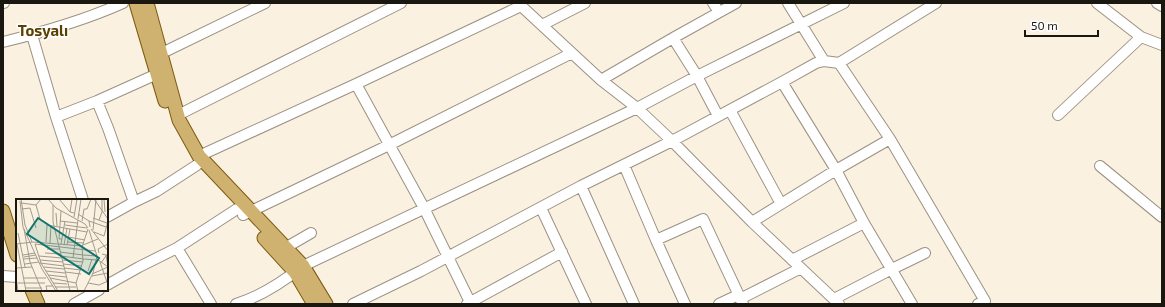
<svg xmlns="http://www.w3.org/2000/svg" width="1165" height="307" viewBox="0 0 1165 307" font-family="'Exo 2',sans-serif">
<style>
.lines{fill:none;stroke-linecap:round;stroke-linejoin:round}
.minor-casing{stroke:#9a9182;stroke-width:12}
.major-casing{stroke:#7c5a10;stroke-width:15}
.minor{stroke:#fff;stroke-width:10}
.major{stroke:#d0b270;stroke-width:13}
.labels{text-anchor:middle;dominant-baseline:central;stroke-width:3;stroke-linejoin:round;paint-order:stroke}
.district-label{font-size:15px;font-weight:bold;fill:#5c4002;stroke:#fff}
.inset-road{fill:none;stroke:#a19a8e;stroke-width:1}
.view{fill:#0f766e;fill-opacity:0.15;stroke:#0f766e;stroke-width:2}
.inset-edge{fill:none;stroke:#1a1711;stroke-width:2}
</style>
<rect width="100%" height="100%" fill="#fbf1e1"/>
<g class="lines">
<g class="minor-casing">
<path id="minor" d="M3,3H4
M518,3L601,80L637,108L672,141L752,222L839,304
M713,3L719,12
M788,3L824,61
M1097,3L1141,37L1162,45
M1157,3L1162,6
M542,25L585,3
M32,35L56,117L83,200
M673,38L697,76L718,116
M3,42C44,32 85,20 123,3
M162,53L265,3
M839,63L890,139L985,301L978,304
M601,80L673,38L736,3
M782,82L836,170L864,223L912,304
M356,84L424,208L471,304
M97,101L108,128L134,202
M730,110L781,204
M178,115L401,3
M1058,115L1141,37
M56,117L97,101L157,74
M199,156L356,84L521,6
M624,165L656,240L685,304
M1100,166L1162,217
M581,186L634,304
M541,208L586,304
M243,215L389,145L572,53
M107,217L134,202L157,191L197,165
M752,222L836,170L890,139
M656,240L703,219L743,304
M177,248L211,304
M285,248L311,233
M792,260L864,223
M3,276L17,277
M107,285L139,267L177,248L237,209
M740,299L801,268
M834,299L892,269L925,253
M74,304L99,290
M236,304C259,297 284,281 303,266L637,108L697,76L844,3
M353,304L421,271L581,186L672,141L782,82L816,63L824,61L839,63L936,3
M467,304L562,252
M719,304L738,295"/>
</g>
<g class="major-casing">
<path id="major" d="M136,3L165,101
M147,3L179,120L199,156L303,266L326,304
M3,211L17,255
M264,238L295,272L314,304
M32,290L38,304"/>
</g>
<use href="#minor" class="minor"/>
<use href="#major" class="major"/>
</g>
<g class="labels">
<g class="district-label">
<text x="43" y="30">Tosyalı</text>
</g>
</g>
<g transform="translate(16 199)">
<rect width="92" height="92" fill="#fbf1e1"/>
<path class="inset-road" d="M5,0L9,26L16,43M32,0L40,9L69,25L72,29M43,0L54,13L58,14M78,0L92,20M88,0L89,13M4,2L7,28L26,70L40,92M5,4L20,6L25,0M20,6L24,20M37,6V23L54,92M6,10L14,9L20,29M45,12L43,40H46M54,13L56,0M40,14L41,27M62,15L73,22L74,28M58,18L61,0M77,19L91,24M62,20L65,0M83,21L86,13V0M44,22L61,24M66,22L68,10H71L75,0M73,22L90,28M49,26L71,29M8,30L14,63L26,92M75,30L92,52M77,31L80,0M78,33L88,37L92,22M2,34L9,68M52,38L69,41M30,43L31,26L71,33M52,43L68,44M34,44L35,26M0,45L17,43L66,47M1,45L10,92M19,45L79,52M19,45L25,64L42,92M45,45L49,22M48,46L51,29M51,46L54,30M67,46L82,40M31,50H44M44,53L67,56M29,54L45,55M83,54L82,50L92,45M7,56L19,54M67,56L81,57M23,57L46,59M45,57L68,60M8,58L20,56M57,59L62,21M8,60L21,59M68,60L81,61M81,60L92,68M24,61L47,63M46,61L67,63M84,63L92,86M24,64L48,67M85,64L92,54M9,65L23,63M47,65L66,67M28,68L48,70M0,69L16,68M48,69L65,71M30,72L49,74M72,72L76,60M49,73L65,75M76,75L92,68L90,56L86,55M32,76L50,78M76,77L92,74M0,78L2,92M8,79H30M34,79L60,84M2,84H29M37,84L51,85M72,84L83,86L92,82M39,88H60M9,89H26M31,92L30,87H37M62,92L60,84L67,62L66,48L72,30M68,92L77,74L81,57L73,31"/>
<path class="view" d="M22,19L83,59L73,75L11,35Z"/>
<rect width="92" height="92" class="inset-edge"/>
</g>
<rect width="1165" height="307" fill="none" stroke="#1a1711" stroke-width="8"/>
<path d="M1025 30v6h73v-6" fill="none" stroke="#1a1711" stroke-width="2"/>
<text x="1031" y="30" font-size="12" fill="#1a1711" stroke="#ffffff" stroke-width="3" paint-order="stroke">50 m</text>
</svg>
